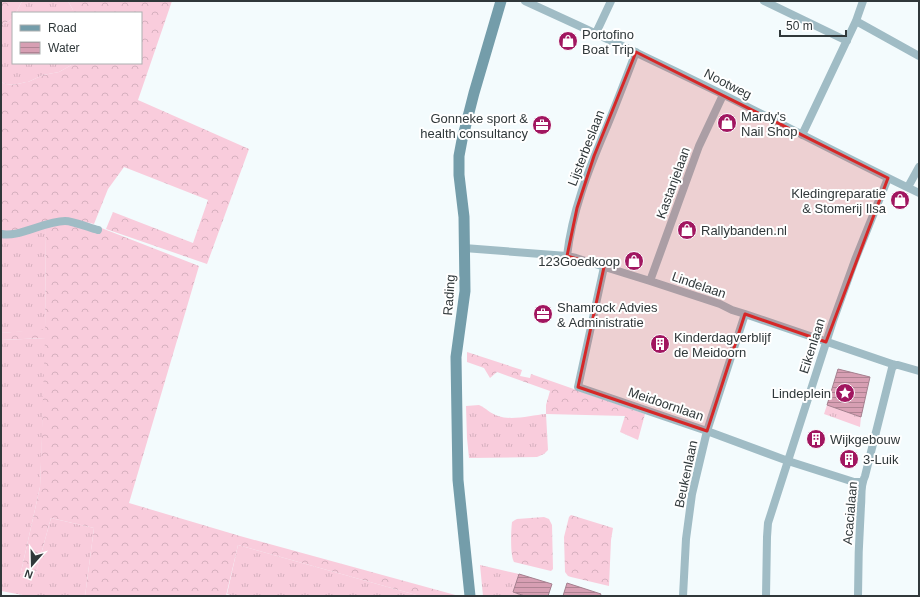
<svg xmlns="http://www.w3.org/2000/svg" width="920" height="597" viewBox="0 0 920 597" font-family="Arial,sans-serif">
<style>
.grass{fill:url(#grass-tufts)}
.forest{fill:url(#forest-crowns)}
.water{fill:url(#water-rules);stroke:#a5808f}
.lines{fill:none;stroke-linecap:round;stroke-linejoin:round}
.street{stroke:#a0bcc5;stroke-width:8}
.secondary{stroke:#749daa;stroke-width:11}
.marked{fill:#d62828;fill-opacity:0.2;stroke:#d62828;stroke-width:3;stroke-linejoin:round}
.labels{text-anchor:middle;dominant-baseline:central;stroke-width:4;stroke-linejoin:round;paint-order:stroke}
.poi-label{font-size:13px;fill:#30383a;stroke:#fff;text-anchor:start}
.street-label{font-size:13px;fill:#30383a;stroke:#fff}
</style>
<defs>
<pattern id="grass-tufts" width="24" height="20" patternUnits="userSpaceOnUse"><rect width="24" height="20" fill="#f9ccdc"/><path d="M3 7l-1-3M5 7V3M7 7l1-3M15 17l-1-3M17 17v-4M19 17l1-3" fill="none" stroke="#d6b0be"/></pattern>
<pattern id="forest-crowns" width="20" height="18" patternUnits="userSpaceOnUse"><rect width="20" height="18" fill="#f9ccdc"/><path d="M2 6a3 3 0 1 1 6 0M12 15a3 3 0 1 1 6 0" fill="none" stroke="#d6b0be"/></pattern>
<pattern id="water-rules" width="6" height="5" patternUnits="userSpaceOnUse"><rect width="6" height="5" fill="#d79fb3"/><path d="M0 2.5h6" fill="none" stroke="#af8393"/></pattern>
</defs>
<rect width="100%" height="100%" fill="#f3fbfd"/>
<path class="grass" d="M23,1H68L73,10V13H16L21,3Z
M13,18V63H75L59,72L43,75L28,82H26C17,84 10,87 1,82V25L9,21Z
M46,225L45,330L1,333V236Z
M46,338L40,487L21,572L35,576L51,518L94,528L85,596H28L1,591V340Z
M479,405C486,408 491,414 498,416C512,421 532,415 546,414L548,450L544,454L537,457L469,458L467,438L466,406Z
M827,405L861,417L860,427L824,414Z
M238,545L420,596H234L227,594Z
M480,565L519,574L513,592L525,596H483Z"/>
<path class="forest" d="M1,1H23L21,3L16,13H13V18L9,21L1,25Z
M68,1H172L138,100L249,149L207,264L106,229L113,212L193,243L208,200L124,167L108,189L94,224L86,222L199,266L129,503L240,536L459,596H420L238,545L226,596H85L94,528L51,518L35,576L21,572L40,487L45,338L1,340V333L45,329L46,225L1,236V82C10,87 17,84 26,82H28L43,75L59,72L75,63H141V13H73V10Z
M467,352L522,370L520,376L530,378L531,374L645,414L638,440L620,432L625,416L546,414V405L550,391L497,372L490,378L484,368L467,362Z
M571,515L613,528L611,540L609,586L571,577L568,576L565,572L564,537L569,517Z
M544,517L549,519L552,525L553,569L551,571L514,562C510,555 511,531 512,522L515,520L517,519Z"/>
<path class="water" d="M838,369L870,377L861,417L827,405Z
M519,574L552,584L548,596H525L513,592Z
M567,583L601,594L600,596H563Z"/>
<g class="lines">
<path class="street" d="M525,1C591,31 657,62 722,94C788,127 852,161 919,193
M764,1L847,41
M856,21L919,56
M596,33L611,1
M802,135L856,21L863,1
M908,187L919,167
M1,234C18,238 45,221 65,221C73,221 90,228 98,230
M464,248L567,256L576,258L650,281L720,304L732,310L745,314L895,365H898L919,371
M567,256C572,212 588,171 605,131C616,105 626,78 636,52
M604,267L578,387L707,431L788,461L854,482H862
M650,281L699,146L723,95
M683,596L686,539L692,494L707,431L745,314
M766,596L767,537L768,523L833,321L855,260L888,178
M858,596C858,566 859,536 861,506C862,495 860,486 865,476L892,368L895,365"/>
<path class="secondary" d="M470,596L458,480L456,357L465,291L464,217L459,175V156L462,140L474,93L501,1"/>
</g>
<path class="marked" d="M636,52L888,178L826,342L745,314L707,431L578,387L604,267L567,256L577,208L594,156Z"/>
<defs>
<g id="shop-disc" transform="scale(1)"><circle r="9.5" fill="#a11660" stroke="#fff"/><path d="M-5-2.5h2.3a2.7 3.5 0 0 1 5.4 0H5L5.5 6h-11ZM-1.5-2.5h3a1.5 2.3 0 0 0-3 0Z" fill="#fff"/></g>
<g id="office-disc" transform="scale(1)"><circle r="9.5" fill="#a11660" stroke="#fff"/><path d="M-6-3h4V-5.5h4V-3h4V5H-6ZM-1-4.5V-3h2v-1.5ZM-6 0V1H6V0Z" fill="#fff"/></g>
<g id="building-disc" transform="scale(1)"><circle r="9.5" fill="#a11660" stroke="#fff"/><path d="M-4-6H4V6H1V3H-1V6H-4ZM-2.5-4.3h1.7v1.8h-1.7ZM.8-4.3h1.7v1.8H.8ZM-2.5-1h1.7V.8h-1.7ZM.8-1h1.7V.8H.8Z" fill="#fff"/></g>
<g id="sight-disc" transform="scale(1)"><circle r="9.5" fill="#a11660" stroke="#fff"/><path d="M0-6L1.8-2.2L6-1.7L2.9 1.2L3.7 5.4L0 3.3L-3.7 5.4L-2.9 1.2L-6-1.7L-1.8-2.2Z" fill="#fff"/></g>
</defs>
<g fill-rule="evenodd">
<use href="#shop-disc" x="568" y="41"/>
<use href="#shop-disc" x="727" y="123"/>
<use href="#office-disc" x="542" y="125"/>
<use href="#shop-disc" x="900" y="200"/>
<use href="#shop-disc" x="687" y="230"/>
<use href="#shop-disc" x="634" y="261"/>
<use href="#office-disc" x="543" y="314"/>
<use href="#building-disc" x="660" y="344"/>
<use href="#sight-disc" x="845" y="393"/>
<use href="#building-disc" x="816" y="439"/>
<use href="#building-disc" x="849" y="459"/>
</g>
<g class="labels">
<g class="poi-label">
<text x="582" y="34">Portofino<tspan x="582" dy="15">Boat Trip</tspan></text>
<text x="741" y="116">Mardy's<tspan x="741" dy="15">Nail Shop</tspan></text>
<text x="528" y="118" text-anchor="end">Gonneke sport &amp;<tspan x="528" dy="15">health consultancy</tspan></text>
<text x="886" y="193" text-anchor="end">Kledingreparatie<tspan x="886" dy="15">&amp; Stomerij Ilsa</tspan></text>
<text x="701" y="230">Rallybanden.nl</text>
<text x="620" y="261" text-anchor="end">123Goedkoop</text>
<text x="557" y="307">Shamrock Advies<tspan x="557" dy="15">&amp; Administratie</tspan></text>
<text x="674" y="337">Kinderdagverblijf<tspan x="674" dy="15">de Meidoorn</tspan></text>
<text x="831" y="393" text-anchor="end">Lindeplein</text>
<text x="830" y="439">Wijkgebouw</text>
<text x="863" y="459">3-Luik</text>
</g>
<g class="street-label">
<text transform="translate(728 84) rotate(27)">Nootweg</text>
<text transform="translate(586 148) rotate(-69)">Lijsterbeslaan</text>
<text transform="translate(673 183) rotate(-70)">Kastanjelaan</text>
<text transform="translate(699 285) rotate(19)">Lindelaan</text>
<text transform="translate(449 295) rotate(-86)">Rading</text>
<text transform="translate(812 346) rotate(-72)">Eikenlaan</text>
<text transform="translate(666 404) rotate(19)">Meidoornlaan</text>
<text transform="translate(686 474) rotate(-78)">Beukenlaan</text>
<text transform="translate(850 513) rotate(-85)">Acacialaan</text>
</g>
</g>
<rect width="920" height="597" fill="none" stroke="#30383a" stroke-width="4"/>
<rect x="12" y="12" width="130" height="52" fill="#ffffff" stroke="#acafb0"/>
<rect x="20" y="25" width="20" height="6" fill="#749daa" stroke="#acafb0"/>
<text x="48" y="32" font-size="12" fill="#30383a">Road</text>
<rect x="20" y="42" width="20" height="12" fill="url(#water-rules)" stroke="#acafb0"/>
<text x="48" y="52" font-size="12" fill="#30383a">Water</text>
<g transform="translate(32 565) rotate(200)" stroke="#ffffff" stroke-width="3" paint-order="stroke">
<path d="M0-3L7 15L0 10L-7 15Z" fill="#30383a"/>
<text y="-6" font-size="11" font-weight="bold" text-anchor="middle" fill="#30383a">N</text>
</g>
<path d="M780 30v6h66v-6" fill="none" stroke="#30383a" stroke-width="2"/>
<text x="786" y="30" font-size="12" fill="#30383a" stroke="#ffffff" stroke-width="3" paint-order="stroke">50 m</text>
</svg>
